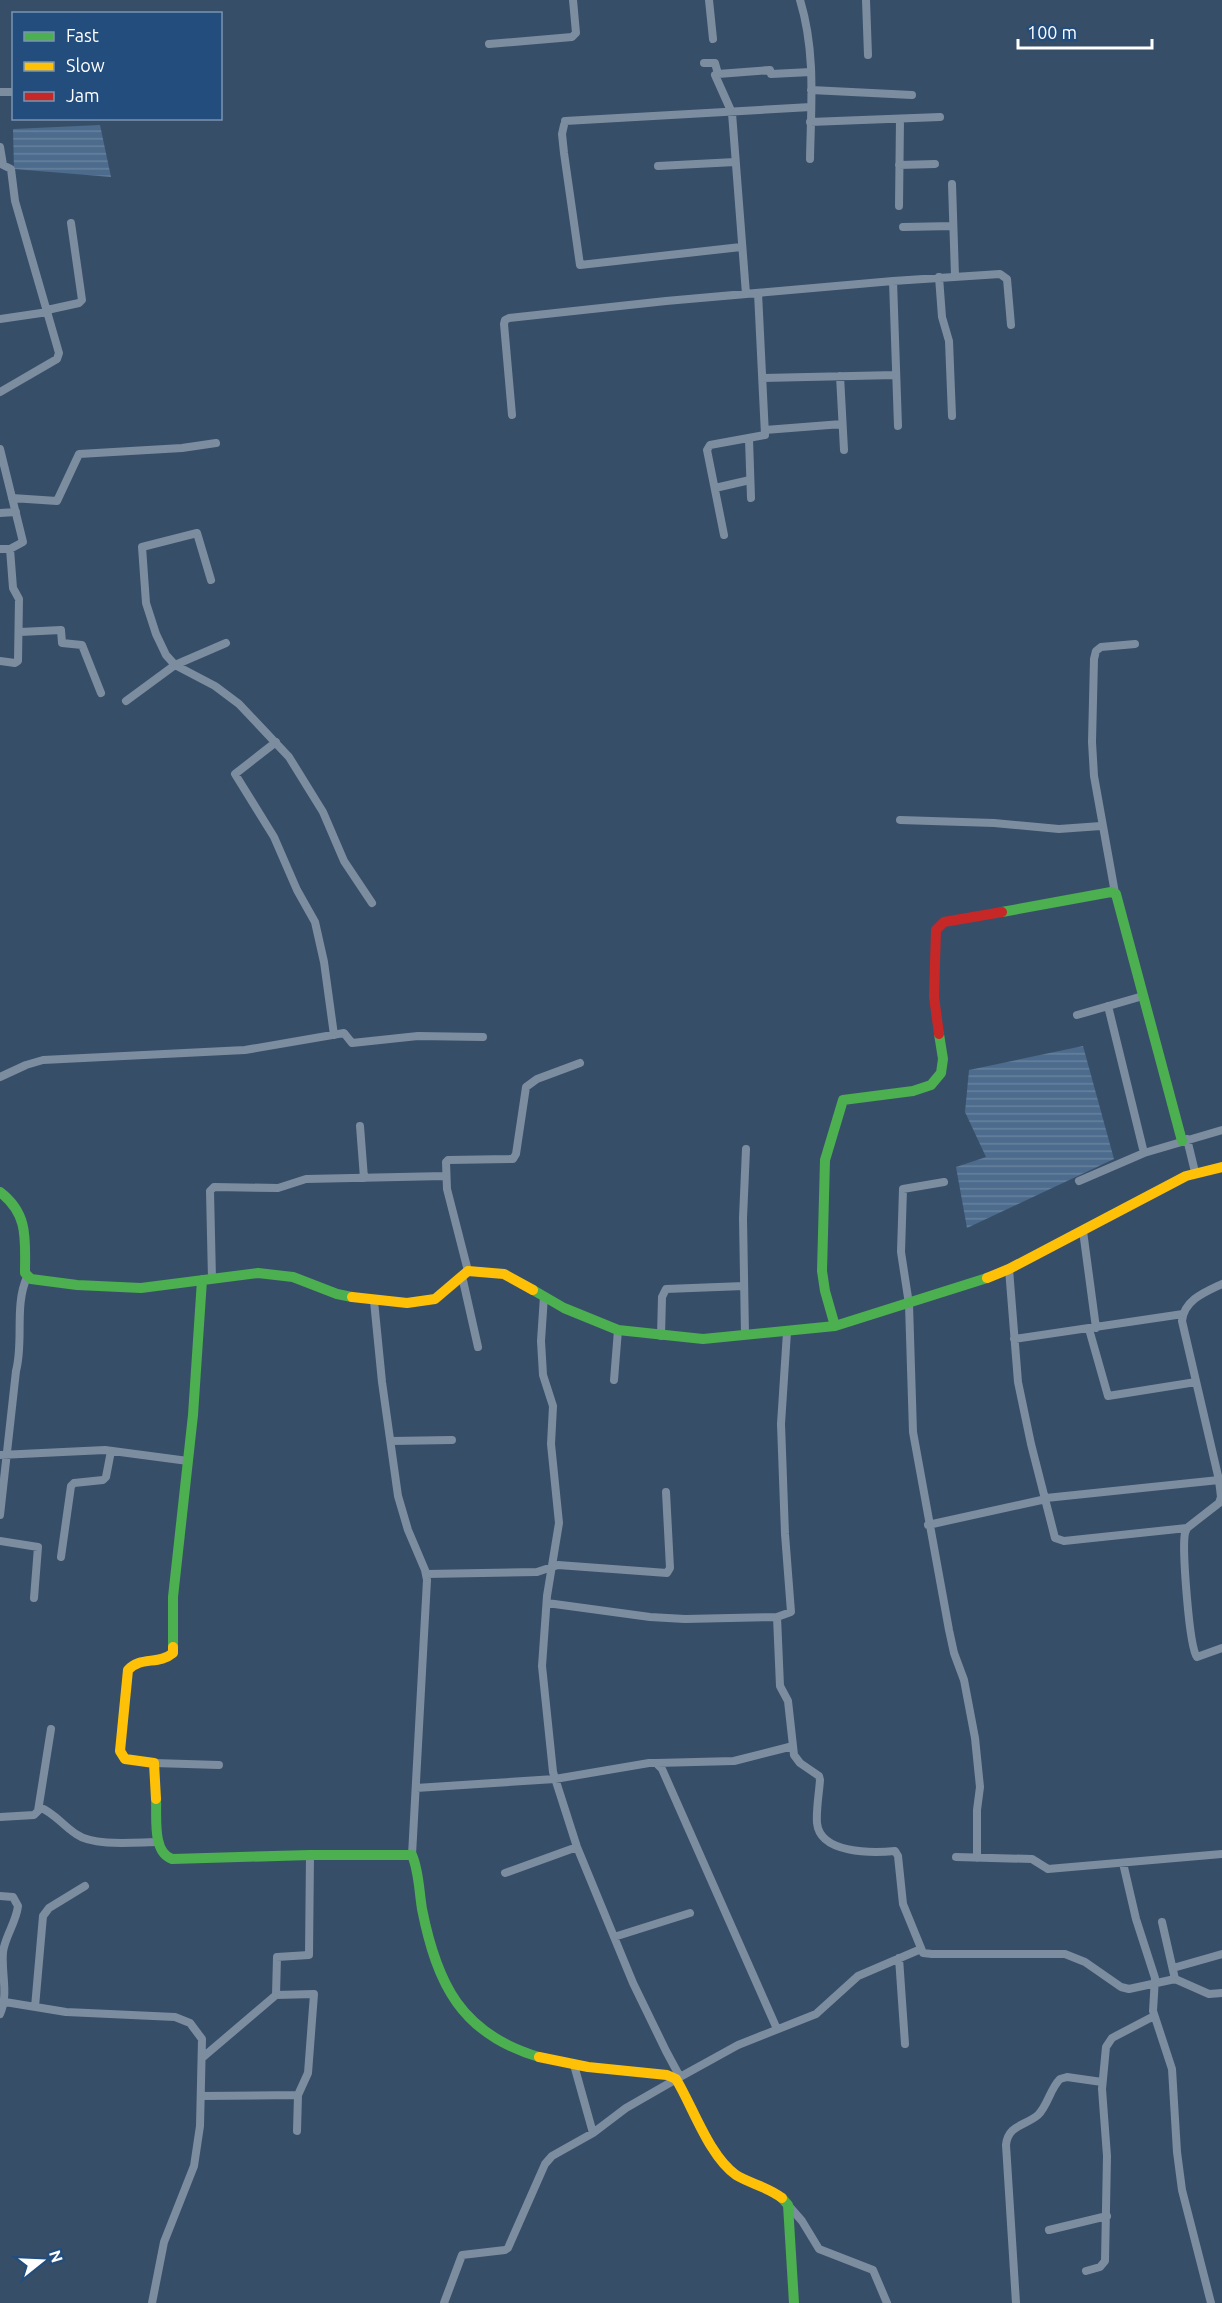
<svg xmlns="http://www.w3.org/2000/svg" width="1222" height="2303" viewBox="0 0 1222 2303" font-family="Ubuntu,sans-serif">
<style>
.water{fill:url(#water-rules)}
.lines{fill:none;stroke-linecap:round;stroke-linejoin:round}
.street{stroke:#7c8d9f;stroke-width:8}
.fast{stroke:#4caf50;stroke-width:10}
.slow{stroke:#ffc107;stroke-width:10}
.jam{stroke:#c62828;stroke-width:10}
</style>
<defs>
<pattern id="water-rules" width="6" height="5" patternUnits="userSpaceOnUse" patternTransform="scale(1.5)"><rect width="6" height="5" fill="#4c6b8d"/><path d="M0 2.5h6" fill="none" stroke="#67819e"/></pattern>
</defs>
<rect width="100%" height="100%" fill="#374e68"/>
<path class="water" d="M100,125L111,177L14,169L13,129Z
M1083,1046L1114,1159L967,1228L956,1167L986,1157L965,1112L969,1070Z"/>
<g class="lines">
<path class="street" d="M709,0L713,39
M800,0C816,52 811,105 810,159
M866,0L868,55
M489,44L572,37L576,33L573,0
M704,63H715L718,74L770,70L771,74L811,72
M715,75L732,113L746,294
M811,90L912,95
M0,92H14
M565,121L811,107
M810,122L940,117
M564,125L562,134L564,153L580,265L741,247
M0,147L3,165L11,169L15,201L59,353L57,359L0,392
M899,165L935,164
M658,166L735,162
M952,184L955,276
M899,206L900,119
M903,227L953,226
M939,277L942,317L949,341L952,416
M893,281L898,426
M47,310L79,303L82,300L71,223
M0,319L48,312
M840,376L844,450
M763,378L896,375
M512,415L504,324L505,320L509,318L666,301L893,281L1000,274L1007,279L1011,325
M765,430L842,424
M749,439L751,498
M0,449L23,542L10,549L13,588L19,599L18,661L15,663L0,661
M715,488L750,480
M12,498L57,501L79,454L182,448L216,443
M0,513L16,512
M724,535L707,450L710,445L765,435L758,293
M0,549H10
M211,580L197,533L142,547L146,603L156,634L166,655L175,665L215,686L239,704L289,757L323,812L344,861L372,903
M20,632L61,630L62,643L82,645L101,693
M126,701L175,665L226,643
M276,742L235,774L274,837L297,890L315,922L324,962L334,1035
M900,820L994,823L1059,829L1101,826
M1115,893L1094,776L1092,742L1094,659L1096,651L1101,647L1135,644
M1108,1006L1144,1153
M1077,1015L1143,996
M0,1077L26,1065L43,1060L245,1050L344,1033L352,1043L418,1036L483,1037
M360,1126L364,1178
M1187,1139L1195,1172
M1079,1181L1144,1153L1222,1130
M944,1182L903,1189L901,1252L909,1304L913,1432L949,1630L954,1653L964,1680L975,1738L980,1787L977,1810V1858
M1083,1231L1096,1328
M1009,1269L1018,1382L1031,1444L1055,1538L1064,1541L1187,1528
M468,1271L447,1189L446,1162L448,1160L513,1159L516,1154L526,1087L537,1079L580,1063
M462,1276L478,1347
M212,1279L210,1191L214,1187L278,1188L306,1179L445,1176
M1222,1284C1205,1292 1184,1300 1182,1321L1219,1480L1221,1497L1219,1503L1187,1528L1185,1533C1182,1548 1189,1647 1197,1657L1222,1648
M544,1296L541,1341L543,1375L553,1406L551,1444L559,1523L547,1596L542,1666L553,1772L577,1847L633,1983L666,2051L680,2077
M374,1301L382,1382L398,1496L408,1530L425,1570L427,1580L412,1855
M1089,1329L1108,1396L1196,1382
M745,1335L743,1218L746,1149
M661,1336L662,1297L666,1289L744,1286
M1014,1339L1183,1314
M614,1380L618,1330
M391,1441L452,1440
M0,1455L105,1450L188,1461
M1046,1498L1219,1480
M0,1515L16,1371C24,1341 14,1306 27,1277
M928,1525L1046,1499
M0,1541L38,1547L34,1598
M61,1557L71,1486L74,1483L103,1480L106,1477L111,1451
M426,1574L537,1572L558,1565L667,1573L670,1568L666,1492
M547,1603L650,1617L685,1619L777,1617L791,1612L785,1534L781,1424L787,1332
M777,1617L780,1686L788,1701L794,1755L800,1763L819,1776L820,1780C819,1794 816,1810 817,1823C820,1854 872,1853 895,1851L898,1856L903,1904L923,1953L932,1954H1065L1085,1962L1121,1987L1129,1989L1175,1979L1209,1994L1222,1993
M154,1763L219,1765
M656,1763L734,1761L793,1746
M416,1788L555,1779L649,1763H656L662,1769L777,2029
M39,1807C55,1813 62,1825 76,1834C94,1847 137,1842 159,1842
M0,1817L34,1815L38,1811L51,1729
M956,1857L1032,1859L1048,1869L1222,1854
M1123,1863L1136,1919L1155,1978L1153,2011L1172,2069L1177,2152L1182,2190L1211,2303
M505,1873L577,1847
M0,1896L13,1897L18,1906C16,1923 5,1936 3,1952C1,1973 9,1994 0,2014
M1162,1922L1175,1979
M614,1937L690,1913
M899,1958L905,2044
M1173,1968L1222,1954
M276,1995L314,1994L308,2073L298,2095L297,2131
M5,2002L66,2012L175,2017L190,2023L202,2039L200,2126L194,2166L164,2242L152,2303
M35,2007L43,1916L49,1908L85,1886
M202,2058L276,1995L277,1957L309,1955L310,1855
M574,2065L593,2133
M201,2096L298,2095
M788,2205L802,2221L819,2249L873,2270L887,2303
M1049,2230L1107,2216
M1086,2271L1100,2267L1105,2261L1107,2156L1102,2089L1106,2047L1112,2038L1154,2016
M444,2303L462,2255L505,2250L508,2248L545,2164L552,2156L593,2133L626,2108L680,2077L738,2045L816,2014L858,1976L921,1949
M1016,2303L1006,2145C1008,2125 1025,2126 1038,2115C1048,2105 1050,2089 1060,2079L1067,2077L1102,2082"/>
<path class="fast" d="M1002,912L1111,892L1116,894L1182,1141
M0,1192C29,1214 25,1240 25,1273L31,1279L77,1285L141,1288L258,1273L293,1277L337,1294L352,1297
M533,1290L564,1308L618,1330L703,1339L835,1326L987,1278
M835,1326L825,1291L822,1271L825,1160L843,1100L913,1091L931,1085L941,1073L943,1059L939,1034
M173,1647V1597L193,1415L202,1280
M156,1799C157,1817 152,1852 172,1859L310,1855H412C419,1871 419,1891 422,1909C437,1984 461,2034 539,2057
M782,2198L788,2205L794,2303"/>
<path class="slow" d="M987,1278L1009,1269L1186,1176L1222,1167
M352,1297L407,1303L435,1299L468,1271L504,1274L533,1290
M156,1799L154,1763L125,1759L120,1751L128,1670C140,1656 159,1665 173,1653V1647
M539,2057L588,2067L667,2075L676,2079C693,2107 709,2156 736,2175C751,2184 768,2187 782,2198"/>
<path class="jam" d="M939,1034L934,997L936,930L944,922L1002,912"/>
</g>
<rect x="12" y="12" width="210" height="108" fill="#224d7d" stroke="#7a94b1" stroke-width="1.5"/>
<rect x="24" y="32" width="30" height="9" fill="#4caf50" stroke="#7a94b1" stroke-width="1.5"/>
<text x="66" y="42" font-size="18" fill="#ffffff">Fast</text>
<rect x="24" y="62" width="30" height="9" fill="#ffc107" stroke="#7a94b1" stroke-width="1.5"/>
<text x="66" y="72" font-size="18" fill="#ffffff">Slow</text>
<rect x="24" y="92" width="30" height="9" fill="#c62828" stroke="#7a94b1" stroke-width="1.5"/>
<text x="66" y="102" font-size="18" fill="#ffffff">Jam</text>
<g transform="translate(42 2261) rotate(72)" stroke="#224d7d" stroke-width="4.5" paint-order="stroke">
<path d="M0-4.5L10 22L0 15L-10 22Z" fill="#ffffff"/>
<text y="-9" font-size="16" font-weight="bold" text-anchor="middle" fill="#ffffff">N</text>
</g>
<path d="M1018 39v9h134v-9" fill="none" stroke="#ffffff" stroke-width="3"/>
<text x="1027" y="39" font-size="18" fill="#ffffff" stroke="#224d7d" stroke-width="4.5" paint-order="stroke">100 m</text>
</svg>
